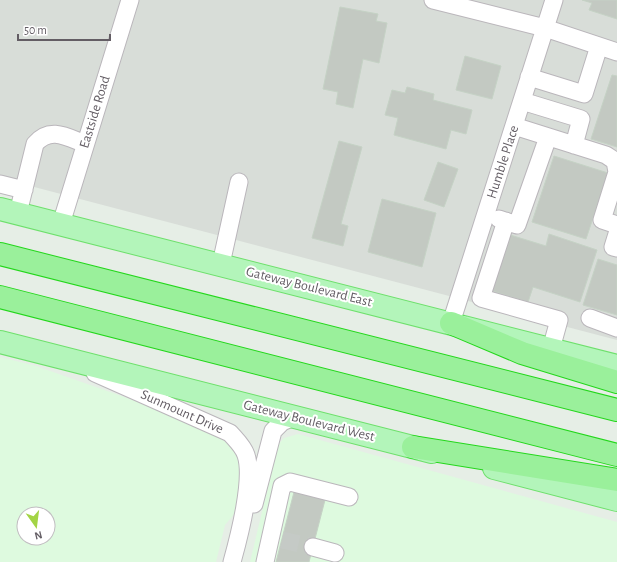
<svg xmlns="http://www.w3.org/2000/svg" width="617" height="562" viewBox="0 0 617 562" font-family="'Alegreya Sans',sans-serif">
<style>
.commercial{fill:#defadf;fill-rule:evenodd}
.industrial{fill:#d8ddd8}
.building{fill:#c3c9c2;stroke:#c5d2c5}
.lines{fill:none;stroke-linecap:round;stroke-linejoin:round}
.minor-tunnel{stroke:#c5cac6;stroke-width:17;stroke-dasharray:17 8;stroke-linecap:butt}
.minor-casing{stroke:#bab6bb;stroke-width:19}
.major-casing{stroke:#6ee06c;stroke-width:24}
.highway-casing{stroke:#24d71c;stroke-width:24}
.minor{stroke:#fff;stroke-width:17}
.major{stroke:#b3f5ba;stroke-width:22}
.highway{stroke:#9af09b;stroke-width:22}
.labels{text-anchor:middle;dominant-baseline:central;stroke-width:4;stroke-linejoin:round;paint-order:stroke}
.street-label{font-size:14px;fill:#635d64;stroke:#fff}
</style>
<rect width="100%" height="100%" fill="#e6eee6"/>
<path class="commercial" d="M0,357L36,366L201,424L223,434L243,462L241,493L235,513L225,525L216,562H0ZM24,514H48V538H24Z
M298,434L617,522V562H250L278,445L284,438Z"/>
<path class="industrial" d="M0,0H617V340L0,178Z"/>
<path class="building" d="M582,0H617V19L589,10L592,3Z
M340,7L378,14L376,21L387,23L379,63L363,59L353,108L336,104L338,92L323,89Z
M465,56L501,66L492,99L456,90Z
M612,75L617,76V147L591,139Z
M407,87L434,94L433,100L472,110L466,134L451,130L446,149L394,135L398,118L385,115L392,90L405,93Z
M339,141L362,147L341,224L348,226L343,246L312,238Z
M554,156L608,173L586,239L532,222Z
M438,162L458,169L444,207L424,200Z
M382,199L436,213L422,267L368,252Z
M507,234L546,246L549,234L597,250L580,302L533,287L528,302L489,290Z
M598,259L617,265V315L583,305Z
M294,492L325,500L309,562H276Z"/>
<g class="lines">
<path class="minor-tunnel" d="M282,540L313,547"/>
<g class="minor-casing">
<path id="minor" d="M433,0L545,28L617,52
M529,77L584,94L599,46
M522,101L581,119L574,145
M514,126L606,155L615,161L617,172L602,220L617,225
M0,184L24,190
M18,213L35,144C50,126 67,137 85,144
M499,219L517,225L548,137
M506,221L481,298L559,320L551,349
M61,224L130,0
M617,234L613,247L617,248
M221,264L239,182
M590,318L617,328
M451,323L554,0
M95,373L230,433C236,440 243,446 246,455C254,479 239,537 232,562
M254,504L273,431L282,422L294,417
M313,547L335,553
M265,562L282,486L290,482L349,497"/>
</g>
<g class="major-casing">
<path id="major" d="M0,209L617,366
M0,342L432,452
M494,468L617,500"/>
</g>
<g class="highway-casing">
<path id="highway" d="M0,254L617,410
M0,297L617,455
M451,323L522,353L617,382
M413,447L617,480"/>
</g>
<use href="#minor" class="minor"/>
<use href="#major" class="major"/>
<use href="#highway" class="highway"/>
</g>
<g class="labels">
<g class="street-label">
<text transform="translate(95 112) rotate(-73)">Eastside Road</text>
<text transform="translate(503 162) rotate(-72)">Humble Place</text>
<text transform="translate(309 287) rotate(14)">Gateway Boulevard East</text>
<text transform="translate(182 412) rotate(24)">Sunmount Drive</text>
<text transform="translate(309 421) rotate(14)">Gateway Boulevard West</text>
</g>
</g>
<g transform="translate(36 526) rotate(166)"><circle r="19" fill="#ffffff" stroke="#c1bec1"/>
<path d="M0-3L7 15L0 10L-7 15Z" fill="#a3d445"/>
<text y="-6" font-size="11" font-weight="bold" text-anchor="middle" fill="#635d64">N</text>
</g>
<path d="M18 34v6h92v-6" fill="none" stroke="#635d64" stroke-width="2"/>
<text x="24" y="34" font-size="12" fill="#635d64" stroke="#ffffff" stroke-width="3" paint-order="stroke">50 m</text>
</svg>
